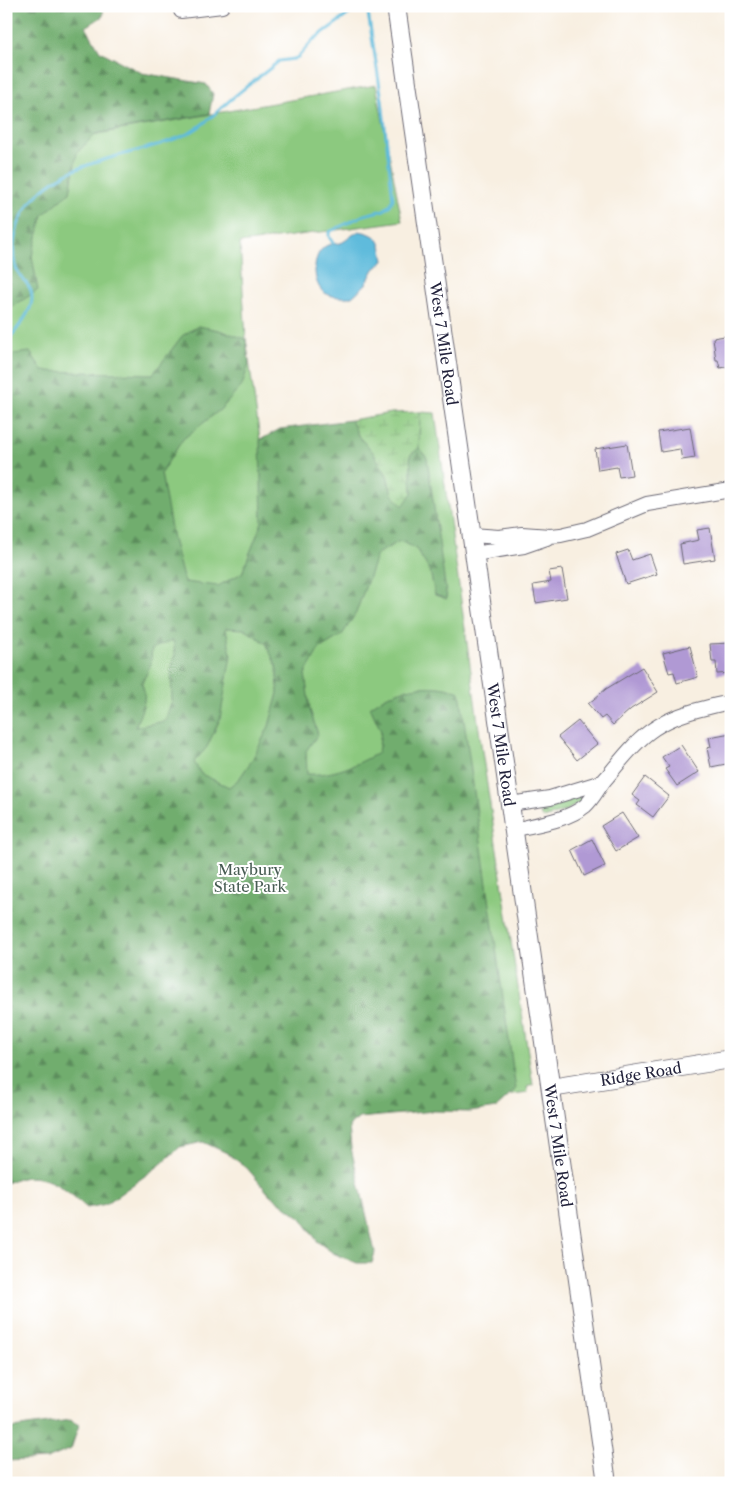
<svg xmlns="http://www.w3.org/2000/svg" width="737" height="1489" viewBox="0 0 737 1489" font-family="'Libre Caslon Text',serif">
<style>
.green{fill:#8cc97f;stroke:#57765d}
.forest{fill:url(#forest-firs);stroke:#4a6854;fill-rule:evenodd}
.wetland{fill:url(#wetland-marsh);stroke:#57765d}
.water{fill:#5ebbdc;stroke:#406e8c}
.lines{fill:none;stroke-linecap:round;stroke-linejoin:round}
.stream{stroke:#5ebbdc;stroke-width:3}
.building{fill:#b099d4}
.minor-casing{stroke:#6d6a75;stroke-width:16}
.tertiary-casing{stroke:#6d6a75;stroke-width:20}
.minor{stroke:#fff;stroke-width:14}
.tertiary{stroke:#fff;stroke-width:18}
.labels{text-anchor:middle;dominant-baseline:central;stroke-width:4;stroke-linejoin:round;paint-order:stroke}
.street-label{font-size:15px;fill:#22223b;stroke:#fff}
.park-label{font-size:15px;fill:#475c53;stroke:#fff}
</style>
<defs>
<pattern id="forest-firs" width="22" height="20" patternUnits="userSpaceOnUse" patternTransform="scale(1.25)"><rect width="22" height="20" fill="#71ad6e"/><path d="M5 1l3.5 6h-7zM16 11l3.5 6h-7z" fill="#5c8c5c"/></pattern>
<pattern id="wetland-marsh" width="20" height="14" patternUnits="userSpaceOnUse" patternTransform="scale(1.25)"><rect width="20" height="14" fill="#8cc97f"/><path d="M1 5h8M5 5V1M11 12h8M15 12V8" fill="none" stroke="#78ac6f"/></pattern>
</defs>
<rect width="100%" height="100%" fill="#fff"/>
<filter id="ink" filterUnits="userSpaceOnUse"><feTurbulence type="fractalNoise" baseFrequency=".02" numOctaves="2"/><feDisplacementMap in="SourceGraphic" scale="10" xChannelSelector="R" yChannelSelector="G"/><feConvolveMatrix kernelMatrix="1 2 1 2 8 2 1 2 1" color-interpolation-filters="sRGB"/></filter>
<filter id="wash" filterUnits="userSpaceOnUse"><feTurbulence type="fractalNoise" baseFrequency=".0096" numOctaves="4" result="noise"/><feDisplacementMap in="SourceGraphic" scale="20" xChannelSelector="R" yChannelSelector="G"/><feGaussianBlur stdDeviation="1.12" result="paint"/><feColorMatrix in="noise" values="0 0 0 0 0 0 0 0 0 0 0 0 0 0 0 0 0 1.4 0 .05"/><feComposite in="paint" operator="in"/></filter>
<g filter="url(#wash)">
<rect width="100%" height="100%" fill="#f8efe1"/>
<path class="green" d="M376,85L402,221L240,243L246,339L260,439L420,414V412L435,413L483,758L533,1085L527,1087L528,1093L6,1164V150Z
M586,793L589,795L568,810L544,818L541,816L540,807L545,805Z"/>
<path class="forest" d="M6,6H103V16L86,27L100,51L142,73L206,84L213,94L209,114L95,134L77,153L70,192L43,215L32,256L38,290L6,311Z
M198,326L219,330L246,339L249,363L242,386L221,409L183,439L161,473L173,539L184,582L218,586L242,573L262,522L260,440L280,429L351,420L359,437L373,452L387,475L392,494L412,493L410,454L419,448L427,458L447,599L435,595L430,571L416,549L400,541L377,554L356,613L342,635L319,649L305,674L310,710L318,734L306,751L307,774C333,776 356,765 378,753L381,731L370,707C396,687 429,681 460,692L516,1090L496,1108L470,1112L434,1111L359,1118L349,1126L351,1148L375,1252L372,1263H357L333,1253L318,1242L301,1218L269,1194L247,1168L227,1153L203,1142L180,1147L160,1165L106,1204L87,1208C63,1187 41,1167 6,1183V355L30,352L43,371L153,374L182,336ZM226,628L244,629L266,643L277,668L278,693L269,726L252,760L239,779L229,787L201,774L194,762L207,747L220,719L231,655ZM173,640L175,654L171,671L172,700L165,721L135,727C141,711 148,701 142,684L150,666L152,649Z
M70,1420L79,1425L71,1449L47,1459L6,1461V1429Z"/>
<path class="wetland" d="M420,412L419,448L410,455L412,493L403,506L392,494L387,475L373,452L359,437L351,420L391,413Z"/>
<path class="water" d="M359,231C380,235 381,241 384,261L374,269L366,284L352,297C343,297 334,298 325,293C313,286 312,260 321,250C329,241 335,246 343,242C348,239 353,234 359,231Z"/>
<g class="lines">
<path class="stream" d="M333,243L329,237V232L364,215L384,210L390,205L393,199L382,100L368,13L365,6
M6,343C14,332 27,319 31,305C36,285 21,282 16,268C10,248 16,223 28,206C64,155 140,158 191,132C207,123 220,108 235,96C249,84 265,73 279,61L294,59L298,57L313,40L360,6"/>
</g>
<g id="blocks">
<path class="building" d="M731,335V366L720,368L718,360H716L713,338Z
M690,427L695,458L682,460L680,449L661,452L658,432Z
M627,444L632,475L619,477L617,467L598,470L595,449Z
M710,528L715,559L683,564L680,544L699,540L697,530Z
M628,550L632,560L650,554L657,574L626,584L616,554Z
M562,569L567,598L536,603L533,585L551,582L549,571Z
M731,643V673L717,674L716,662H712L710,644Z
M690,646L698,677L677,683L674,672L669,673L663,653Z
M642,667L658,692L631,709L613,725L605,716L601,719L588,704L606,689Z
M578,721L597,744L577,760L558,737Z
M731,733V763L711,767L707,748L711,747L709,737Z
M681,745L699,772L677,786L665,769L669,767L662,757Z
M645,777L669,796L653,817L637,805L640,801L632,795Z
M622,813L638,838L616,851L601,826Z
M592,839L605,866L584,876L572,850Z"/>
</g>
</g>
<g filter="url(#ink)">
<use href="#blocks" fill-opacity="0" stroke="#6d6a75" stroke-width="1"/>
<g class="lines">
<g class="minor-casing">
<path id="minor" d="M181,11L222,6
M472,535L499,537L522,534L550,536L561,535L587,529L647,504L731,490
M474,554L524,546L547,538
M510,804L550,798L602,782
M513,830C537,824 566,821 585,806C595,797 599,785 608,776C639,737 655,720 705,708C713,706 722,703 731,703"/>
</g>
<g class="tertiary-casing">
<g id="tertiary">
<path id="s1" d="M396,6L607,1483"/>
<path id="s2" d="M551,1088L731,1059"/>
</g>
</g>
<use href="#minor" class="minor"/>
<use href="#tertiary" class="tertiary"/>
</g>
</g>
<g class="labels">
<g class="street-label">
<text stroke="none"><textPath href="#s1" startOffset="341">West 7 Mile Road</textPath></text>
<text stroke="none"><textPath href="#s1" startOffset="746">West 7 Mile Road</textPath></text>
<text stroke="none"><textPath href="#s2" startOffset="91">Ridge Road</textPath></text>
<text stroke="none"><textPath href="#s1" startOffset="1151">West 7 Mile Road</textPath></text>
</g>
<g class="park-label">
<text x="250" y="869">Maybury<tspan x="250" dy="17">State Park</tspan></text>
</g>
</g>
<rect width="737" height="1489" fill="none" stroke="#fff" stroke-width="25"/>
</svg>
